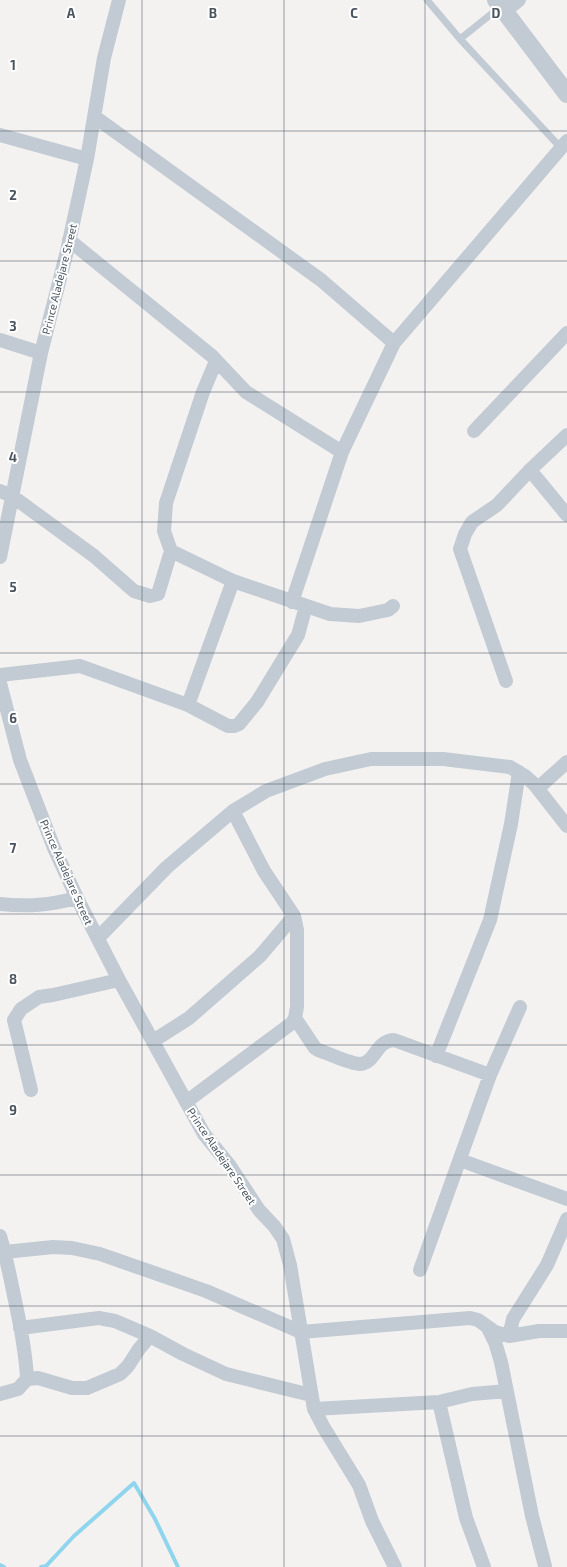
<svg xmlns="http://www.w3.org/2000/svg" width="567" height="1567" viewBox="0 0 567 1567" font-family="'Exo 2',sans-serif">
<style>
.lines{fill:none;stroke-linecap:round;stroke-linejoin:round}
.stream{stroke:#8ed5ed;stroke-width:4}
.service{stroke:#c2cbd3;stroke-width:7}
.minor{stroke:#c2cbd3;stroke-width:14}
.tertiary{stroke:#c2cbd3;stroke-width:18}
.grid{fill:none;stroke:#49545f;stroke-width:1;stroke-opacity:0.55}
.labels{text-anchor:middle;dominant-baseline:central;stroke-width:4;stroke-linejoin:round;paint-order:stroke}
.street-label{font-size:11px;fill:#49545f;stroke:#fff}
.grid-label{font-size:13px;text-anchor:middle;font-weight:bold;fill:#49545f;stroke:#fff;stroke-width:4;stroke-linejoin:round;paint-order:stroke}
</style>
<rect width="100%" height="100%" fill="#f4f2f1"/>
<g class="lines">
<path class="stream" d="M0,1565L4,1567
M41,1567L46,1566L74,1536L134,1483L155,1519L178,1567"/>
<path class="service" d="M427,0L460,39L561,148
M460,39L500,7"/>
<path class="minor" d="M504,12L519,0
M95,117L321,280L394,343
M0,135L87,159
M69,240L212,356L246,392L342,452
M0,340L41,353
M216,361L203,392L166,503L164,531L171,551L233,581L330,614L359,616L388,610L393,606
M474,431L567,333
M530,470L567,515
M0,491L12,496L94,556L134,591L150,596L158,594L171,551
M0,557L41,353L67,251L87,159L104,58L119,0
M292,602L342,452L394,343L567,141
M0,675L80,666L188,705L228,726H234L239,724L257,702L298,635L306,606
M506,681L460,549L465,534L472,522L497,505L530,470L567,435
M0,683L20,760L54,848L77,898L119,980L204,1134L230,1166L259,1210L274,1226L283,1239L290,1265L314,1409L324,1428L359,1485L372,1521L395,1567
M188,705L233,581
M538,788L567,762
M0,904C28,907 50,905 77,898
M98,938L167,867L233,811L266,791L325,769L371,759H443L510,767L525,776L534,784L567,826
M295,1018L315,1048L318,1050C328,1053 350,1064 360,1064C376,1063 375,1041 394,1040L490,1075
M153,1041L189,1018L260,956L294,916
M436,1056L490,920L511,824L519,772
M31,1090L14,1020L21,1009L39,997L53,995L119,980
M186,1102L292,1023L295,1018L297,1007V930L294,916L264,871L233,811
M460,1160L567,1199
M0,1236C7,1259 11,1282 16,1305C21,1329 26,1354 27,1379L18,1389L0,1394
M5,1252L53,1247L72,1248L100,1254L206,1291L301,1332L470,1318L478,1320L495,1332L509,1336L539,1331H567
M420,1270L490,1075L520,1007
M20,1328L99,1318L115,1321L150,1336L183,1354L226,1374L311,1395
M488,1328L495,1342L501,1362L532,1516L545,1566
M509,1336L513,1319L547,1265L567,1219
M27,1379L38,1378L72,1388H87L120,1374L128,1366L139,1349L150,1336
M439,1402L466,1518L484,1567
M314,1409L439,1402L472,1394L507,1391"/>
<path class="tertiary" d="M496,0L567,94"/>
</g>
<path class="grid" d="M142,0V1567M284,0V1567M425,0V1567M0,131H567M0,261H567M0,392H567M0,522H567M0,653H567M0,784H567M0,914H567M0,1045H567M0,1175H567M0,1306H567M0,1436H567"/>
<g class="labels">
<g class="street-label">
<text transform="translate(59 279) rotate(-76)">Prince Aladejare Street</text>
<text transform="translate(67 872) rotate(66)">Prince Aladejare Street</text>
<text transform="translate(222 1156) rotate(56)">Prince Aladejare Street</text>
</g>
</g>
<g class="grid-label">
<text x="71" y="18">A</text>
<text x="213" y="18">B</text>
<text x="354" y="18">C</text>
<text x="496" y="18">D</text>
<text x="13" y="70">1</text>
<text x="13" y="200">2</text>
<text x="13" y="331">3</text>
<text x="13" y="462">4</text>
<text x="13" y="592">5</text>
<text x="13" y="723">6</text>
<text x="13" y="853">7</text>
<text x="13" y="984">8</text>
<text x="13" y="1115">9</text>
</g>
</svg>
